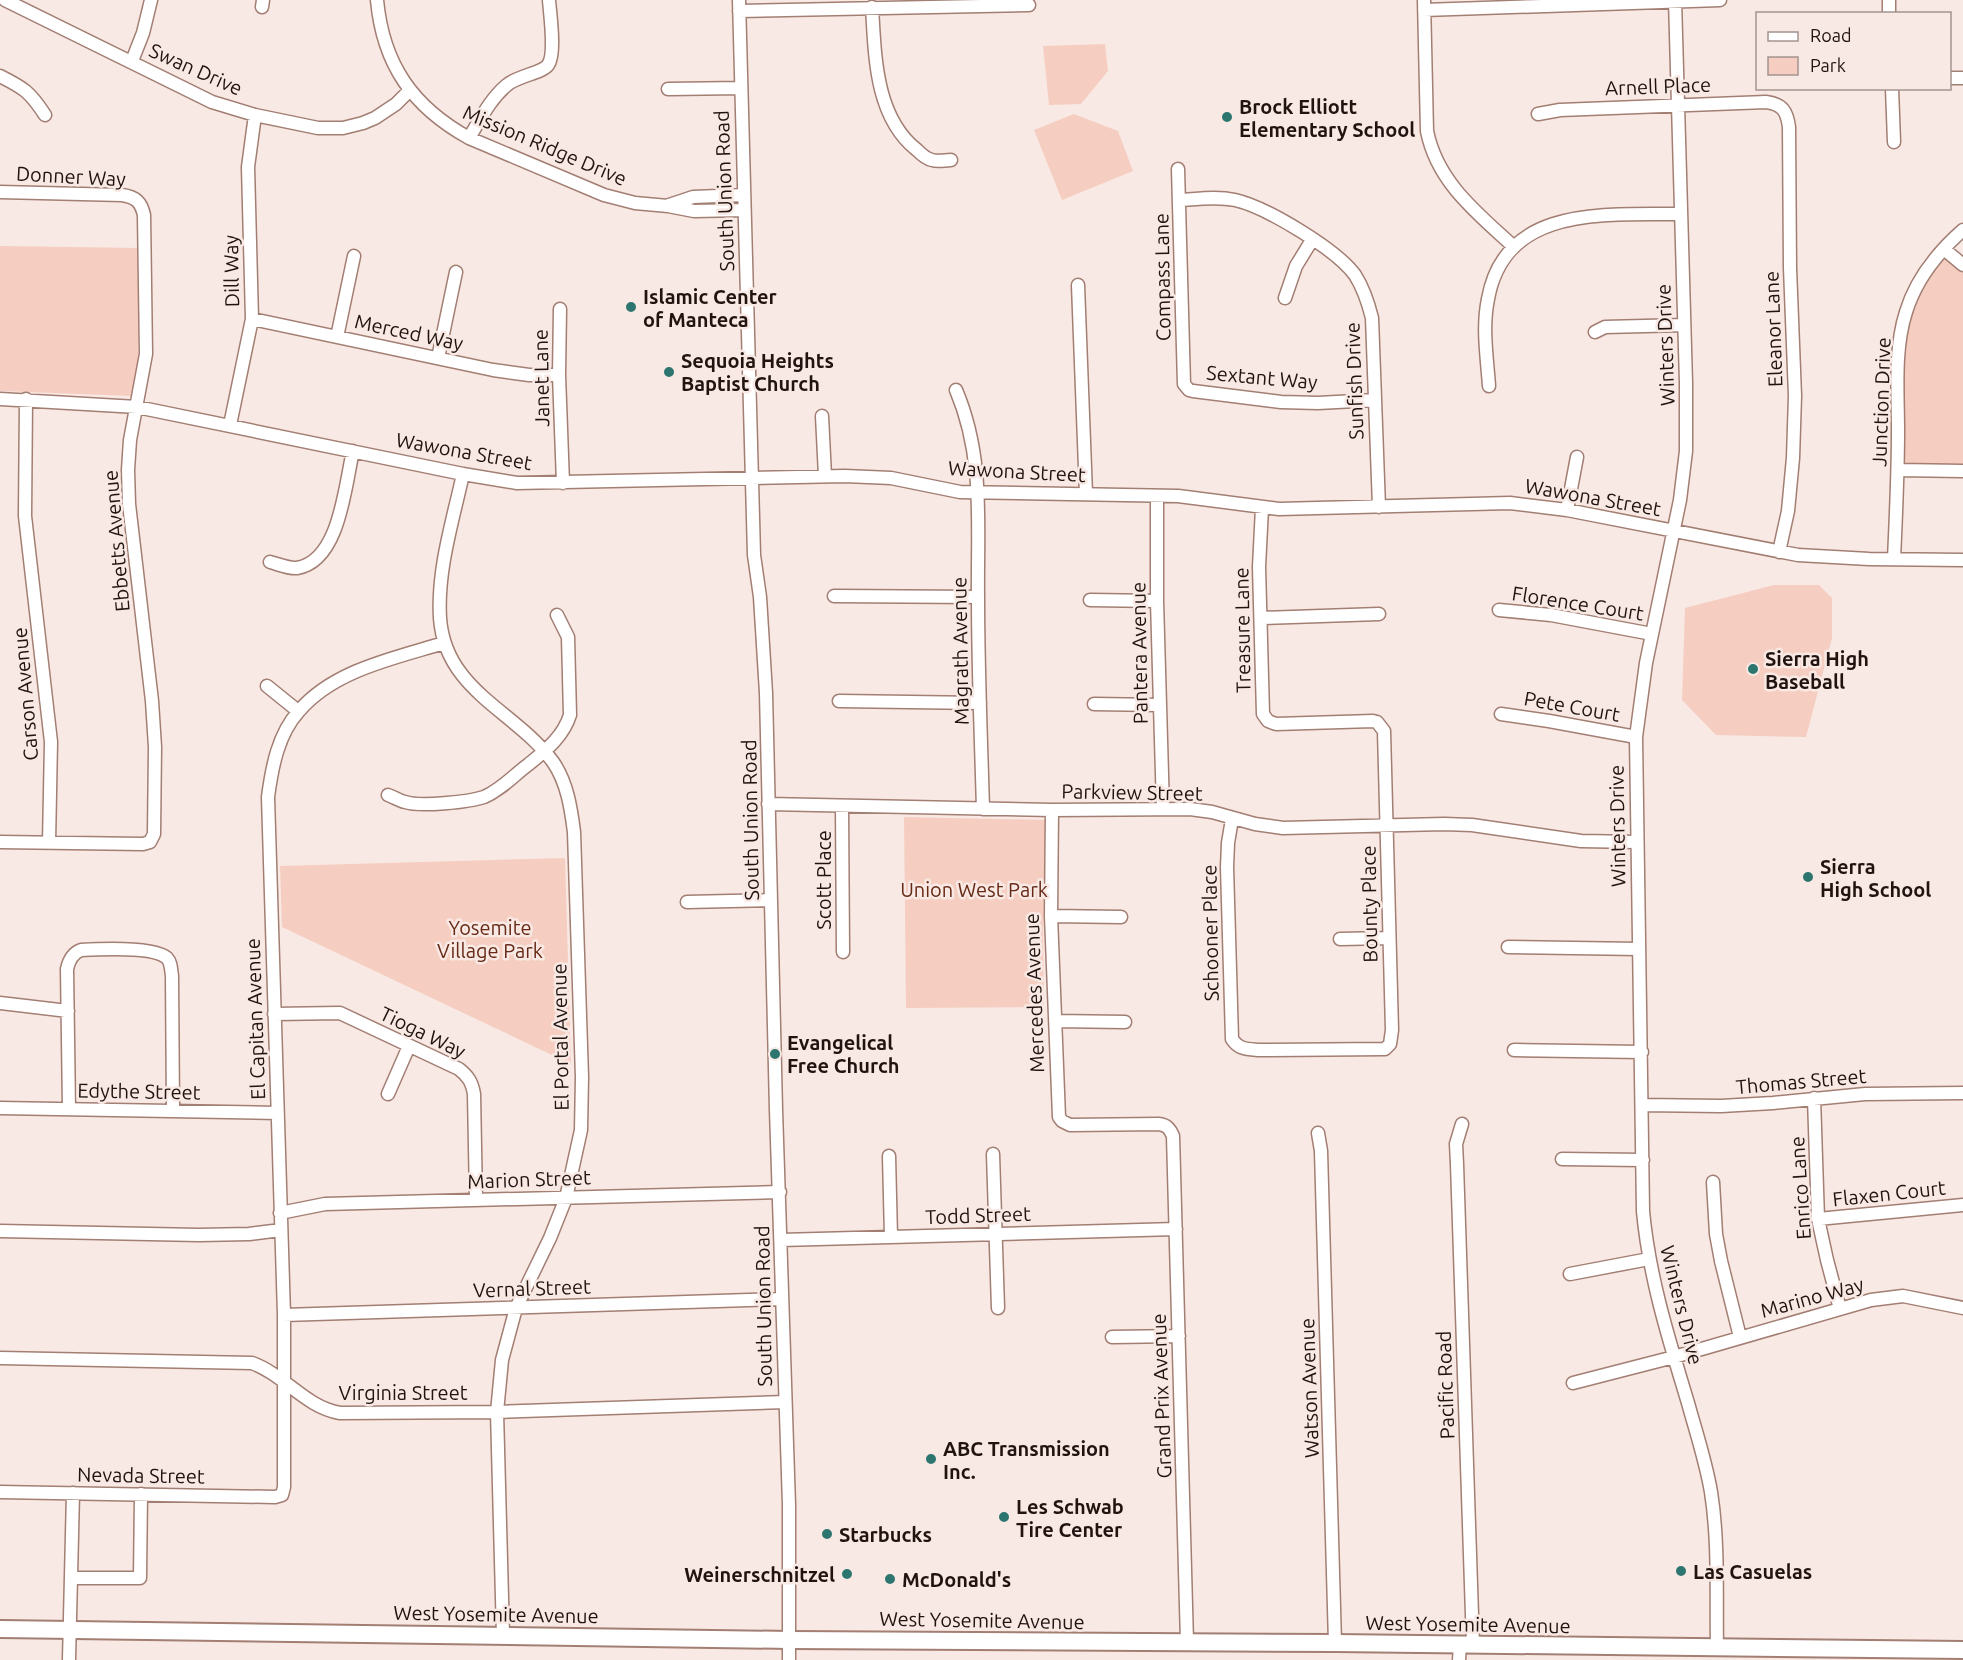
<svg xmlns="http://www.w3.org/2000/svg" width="1963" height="1660" viewBox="0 0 1963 1660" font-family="Ubuntu,sans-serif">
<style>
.green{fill:#f5cec1}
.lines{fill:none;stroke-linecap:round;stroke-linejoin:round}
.minor-casing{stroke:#a27e73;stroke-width:15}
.major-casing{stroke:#a27e73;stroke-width:20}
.minor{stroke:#fff;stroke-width:12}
.major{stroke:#fff;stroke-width:16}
.poi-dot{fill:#2d7670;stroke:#f9e9e4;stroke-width:2}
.labels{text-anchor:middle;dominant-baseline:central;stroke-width:5;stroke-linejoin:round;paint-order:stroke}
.street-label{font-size:20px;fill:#211410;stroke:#f9e9e4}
.poi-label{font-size:20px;font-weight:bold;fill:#211410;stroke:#f9e9e4;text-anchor:start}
.park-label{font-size:20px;fill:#662a16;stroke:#f9e9e4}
</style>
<rect width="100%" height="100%" fill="#f9e9e4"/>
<path class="green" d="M1105,44L1108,71L1081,104L1049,105L1043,46Z
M1074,114L1118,131L1133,171L1062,200L1034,130Z
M0,246L139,248L138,366L131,396L0,391Z
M1944,249L1963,265V471L1898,470L1906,312Z
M1774,585H1819L1832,598V638L1806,737L1716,735L1682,700L1685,608Z
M904,817L1046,820L1043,928L1044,1007L906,1008Z
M565,858L571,1064L282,927L280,866Z"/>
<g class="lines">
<g class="minor-casing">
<path id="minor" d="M5,0L212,102L255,115L318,128H343L363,123L375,118L396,104L409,91
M377,0C383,65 413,107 469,138L604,195L635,203L668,206L694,211L744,210
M739,0L754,555L760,597L766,693L776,1110L789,1505V1660
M1424,0L1427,131C1437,182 1477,213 1514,247
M1675,0L1686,383V451L1680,500L1646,663L1636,737L1643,1211C1649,1277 1669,1340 1688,1403C1696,1432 1706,1462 1711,1492C1719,1543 1716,1596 1717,1648
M1889,0V14
M262,7L263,0
M872,7C875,56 875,117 917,150C921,154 927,159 932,160C938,162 945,160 951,160
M1424,10L1720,0
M739,11L1029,5
M132,61L143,33L151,0
M0,76C24,88 30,92 45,115
M1950,78H1963
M1892,88L1894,142
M668,89L741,88
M1538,114L1560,110L1766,102C1783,104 1787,112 1789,127L1790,268L1795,396L1793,458L1788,511L1779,552
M469,138C480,120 490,99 507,85C517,76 542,73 548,65C556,54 550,14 549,0
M1178,169L1184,384L1189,390L1193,391L1281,402L1318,403L1374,400
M0,192L122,195C136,197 141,202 144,215L146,354L130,440L128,470L129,504L152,701L155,747L154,834L150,842L143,844L0,842
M1180,200C1198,199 1217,196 1235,200C1266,207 1336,249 1355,275C1364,289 1368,302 1372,318L1379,507
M669,205L693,197L744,195
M1944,249L1963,265
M1078,285L1086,494
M1285,298L1296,266L1312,240
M560,309L559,375L563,483
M252,319L493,370L529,375H559
M1595,332L1605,327L1684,325
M337,337L354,256
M438,358L456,272
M1489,386C1487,357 1482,328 1488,299C1505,204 1607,215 1681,214
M956,390C985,458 977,526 978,598C978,668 981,738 983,809
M0,399L137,407L463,474L517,483L845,476L891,478L960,492L1178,496L1279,509L1510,503L1567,510L1798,555L1869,559L1963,560
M26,399L25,516L51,742L49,843
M822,416L825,476
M230,425L252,319L248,167L255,115
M1898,470L1963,471
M463,474C453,520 437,570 440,618C445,691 516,711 553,762C567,782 571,808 574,832L582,1077L581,1130L566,1198L550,1238L516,1308L502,1360L497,1412L503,1635
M1157,496V601L1163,809
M1567,510L1577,457
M1894,559C1896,516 1898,473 1898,431C1898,392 1894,349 1906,312C1916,279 1938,252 1963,230
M270,562C278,564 289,569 297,568C340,561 345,485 353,451
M834,596L977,597
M1090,600L1157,601
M1499,610L1551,615L1652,634
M1261,618L1379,614
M267,686L298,711
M839,701L980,703
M1094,704L1159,705
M1501,714L1549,721L1636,737
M388,795C394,797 400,801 405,802C420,807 469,802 484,797C501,790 514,775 529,764C546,750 563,737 570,715L568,637L557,615
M768,804L1052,810L1190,809L1212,812L1255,824L1283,828L1444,824L1472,825L1581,841L1636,842
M842,807L843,952
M1052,810L1051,916L1059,1117L1062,1121L1070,1125L1159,1124C1167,1125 1170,1129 1173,1136L1187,1642
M1232,819L1228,843L1227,867L1232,1039C1239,1050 1248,1049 1260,1050L1385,1049L1390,1044L1392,1030L1384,731L1377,722L1373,721L1276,724L1268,721L1263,714L1259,567L1262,508
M687,902L771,900
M1051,916L1121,917
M1340,939L1389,938
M1508,947L1639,949
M0,1003L68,1011
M274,1014L340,1013L459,1069C468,1076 472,1082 474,1094L476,1200
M1055,1021L1125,1022
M1514,1050L1642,1052
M388,1094L409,1046
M1814,1098L1818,1219L1827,1260L1840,1309
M1642,1105L1721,1106L1773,1103L1865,1094L1963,1093
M0,1108L277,1113
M69,1109L67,969C69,960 73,953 81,950C99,949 154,946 167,958C171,962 171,969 172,976L173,1111
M1462,1124L1456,1144L1457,1164L1473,1645
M1318,1133L1321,1151L1335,1643
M993,1154L998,1308
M889,1156L891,1237
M1562,1159L1643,1160
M1713,1182L1716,1234L1721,1261L1740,1337
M280,1213L325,1204L780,1192
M1818,1219L1963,1205
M0,1231L199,1235L249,1234L281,1230
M781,1240L1176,1229
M1570,1274L1649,1259
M284,1315L782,1299
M1112,1337L1179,1336
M0,1358L252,1363C285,1375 305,1407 340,1413L497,1412L785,1402
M1573,1383L1674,1357L1871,1300L1903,1296L1963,1308
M0,1492L275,1497L282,1495L284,1487V1315L268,797C272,767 278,734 299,711C334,670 395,658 444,643
M71,1578H140L141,1494
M69,1660L73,1493
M1459,1660L1460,1645"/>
</g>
<g class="major-casing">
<path id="major" d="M0,1629L790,1640L1335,1643L1963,1650"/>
</g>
<use href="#minor" class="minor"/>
<use href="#major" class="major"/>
</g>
<g class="poi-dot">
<circle cx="1227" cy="117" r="6"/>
<circle cx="631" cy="307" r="6"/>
<circle cx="669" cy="372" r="6"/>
<circle cx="1753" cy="669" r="6"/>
<circle cx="1808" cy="877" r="6"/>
<circle cx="775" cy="1054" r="6"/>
<circle cx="931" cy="1459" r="6"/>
<circle cx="1004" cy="1517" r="6"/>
<circle cx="827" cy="1534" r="6"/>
<circle cx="1681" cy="1571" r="6"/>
<circle cx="847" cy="1574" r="6"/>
<circle cx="890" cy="1579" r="6"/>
</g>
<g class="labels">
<g class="street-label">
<text transform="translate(196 69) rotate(24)">Swan Drive</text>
<text transform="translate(1658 86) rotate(-2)">Arnell Place</text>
<text transform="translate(545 145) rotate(23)">Mission Ridge Drive</text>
<text transform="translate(71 176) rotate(3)">Donner Way</text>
<text transform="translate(724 191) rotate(-92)">South Union Road</text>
<text transform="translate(231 271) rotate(-91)">Dill Way</text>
<text transform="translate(1162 277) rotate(-91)">Compass Lane</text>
<text transform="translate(1773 329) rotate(-92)">Eleanor Lane</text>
<text transform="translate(409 332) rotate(12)">Merced Way</text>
<text transform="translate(1665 345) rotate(-92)">Winters Drive</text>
<text transform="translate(1262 377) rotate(5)">Sextant Way</text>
<text transform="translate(541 378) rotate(-91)">Janet Lane</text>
<text transform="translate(1354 381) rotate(-92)">Sunfish Drive</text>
<text transform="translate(1881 402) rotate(-88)">Junction Drive</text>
<text transform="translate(464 451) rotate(10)">Wawona Street</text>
<text transform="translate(1017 471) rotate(3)">Wawona Street</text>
<text transform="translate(1593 497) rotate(10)">Wawona Street</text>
<text transform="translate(116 541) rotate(-95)">Ebbetts Avenue</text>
<text transform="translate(1578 603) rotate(9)">Florence Court</text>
<text transform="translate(1242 630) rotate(-91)">Treasure Lane</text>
<text transform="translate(960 651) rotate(-91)">Magrath Avenue</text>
<text transform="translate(1139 653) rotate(-91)">Pantera Avenue</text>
<text transform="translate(25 694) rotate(-95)">Carson Avenue</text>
<text transform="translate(1572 706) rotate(10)">Pete Court</text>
<text transform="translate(1132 792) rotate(1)">Parkview Street</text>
<text transform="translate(750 820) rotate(-91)">South Union Road</text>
<text transform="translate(1617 826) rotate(-91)">Winters Drive</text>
<text transform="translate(823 880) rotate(-90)">Scott Place</text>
<text transform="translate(1369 904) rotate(-91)">Bounty Place</text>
<text transform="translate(1210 933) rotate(-91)">Schooner Place</text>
<text transform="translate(1034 993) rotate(-92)">Mercedes Avenue</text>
<text transform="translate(255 1019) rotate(-92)">El Capitan Avenue</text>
<text transform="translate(423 1032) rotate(26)">Tioga Way</text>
<text transform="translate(560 1037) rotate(-91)">El Portal Avenue</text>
<text transform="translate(1801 1081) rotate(-5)">Thomas Street</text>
<text transform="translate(139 1091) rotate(1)">Edythe Street</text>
<text transform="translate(529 1179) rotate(-2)">Marion Street</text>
<text transform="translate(1800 1188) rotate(-94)">Enrico Lane</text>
<text transform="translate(1889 1193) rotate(-6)">Flaxen Court</text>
<text transform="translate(978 1215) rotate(-2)">Todd Street</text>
<text transform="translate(532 1288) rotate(-2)">Vernal Street</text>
<text transform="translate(1812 1297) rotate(-15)">Marino Way</text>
<text transform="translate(1682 1305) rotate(76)">Winters Drive</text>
<text transform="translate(763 1306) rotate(-91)">South Union Road</text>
<text transform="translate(1445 1385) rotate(-92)">Pacific Road</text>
<text transform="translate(1309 1388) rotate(-92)">Watson Avenue</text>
<text x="403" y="1392">Virginia Street</text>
<text transform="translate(1161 1396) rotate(-92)">Grand Prix Avenue</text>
<text transform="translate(141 1475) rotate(1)">Nevada Street</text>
<text transform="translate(496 1614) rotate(1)">West Yosemite Avenue</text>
<text transform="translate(982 1620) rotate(1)">West Yosemite Avenue</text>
<text transform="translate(1468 1624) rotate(1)">West Yosemite Avenue</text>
</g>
<g class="poi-label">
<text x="1239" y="106">Brock Elliott<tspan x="1239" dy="23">Elementary School</tspan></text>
<text x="643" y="296">Islamic Center<tspan x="643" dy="23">of Manteca</tspan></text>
<text x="681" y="360">Sequoia Heights<tspan x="681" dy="23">Baptist Church</tspan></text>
<text x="1765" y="658">Sierra High<tspan x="1765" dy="23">Baseball</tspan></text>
<text x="1820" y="866">Sierra<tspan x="1820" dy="23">High School</tspan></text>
<text x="787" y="1042">Evangelical<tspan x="787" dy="23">Free Church</tspan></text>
<text x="943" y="1448">ABC Transmission<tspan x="943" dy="23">Inc.</tspan></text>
<text x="1016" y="1506">Les Schwab<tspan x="1016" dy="23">Tire Center</tspan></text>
<text x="839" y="1534">Starbucks</text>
<text x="1693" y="1571">Las Casuelas</text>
<text x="835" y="1574" text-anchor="end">Weinerschnitzel</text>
<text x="902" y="1579">McDonald's</text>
</g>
<g class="park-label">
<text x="974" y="889">Union West Park</text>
<text x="490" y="927">Yosemite<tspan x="490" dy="23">Village Park</tspan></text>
</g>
</g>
<rect x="1756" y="12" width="195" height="78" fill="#f9e9e4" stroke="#a3948f" stroke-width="1.5"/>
<rect x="1768" y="32" width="30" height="9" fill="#ffffff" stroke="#a3948f" stroke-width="1.5"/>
<text x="1810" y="42" font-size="18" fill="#211410">Road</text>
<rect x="1768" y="57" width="30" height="18" fill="#f5cec1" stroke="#a3948f" stroke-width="1.5"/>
<text x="1810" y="72" font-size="18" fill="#211410">Park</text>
</svg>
